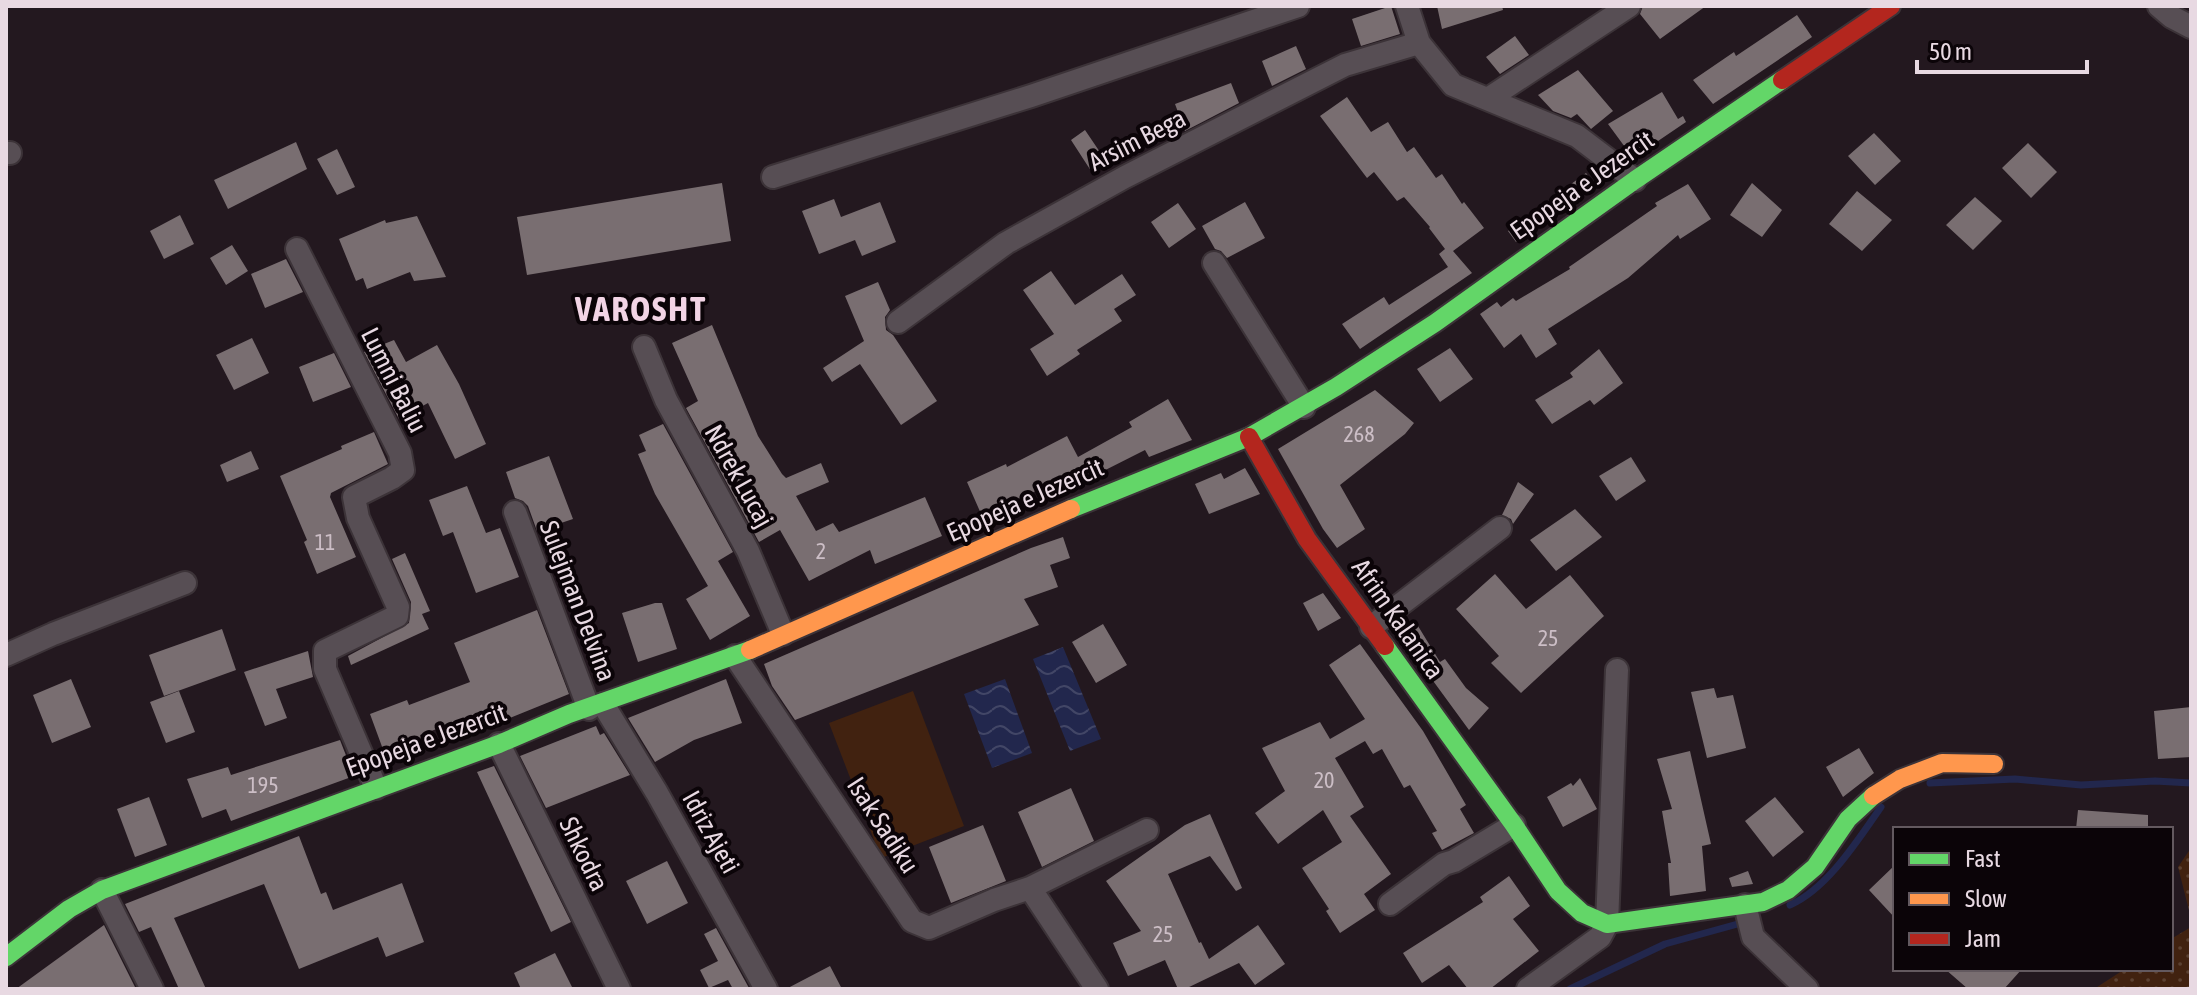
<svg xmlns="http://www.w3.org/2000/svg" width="2197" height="995" viewBox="0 0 2197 995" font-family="'Asap Condensed',sans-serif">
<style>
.park{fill:url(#park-dots)}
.garden{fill:#412210}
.water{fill:url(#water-waves)}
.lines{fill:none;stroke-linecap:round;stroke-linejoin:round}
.stream{stroke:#22274d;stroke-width:7}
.building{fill:#796e71}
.street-casing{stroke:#3c3338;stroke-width:26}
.fast-casing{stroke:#3c3338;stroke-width:22}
.slow-casing{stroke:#3c3338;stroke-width:22}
.jam-casing{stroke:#3c3338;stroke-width:22}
.street{stroke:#574e54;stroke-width:22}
.fast{stroke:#63d668;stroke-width:18}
.slow{stroke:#ff974d;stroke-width:18}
.jam{stroke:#b3261e;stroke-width:18}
.labels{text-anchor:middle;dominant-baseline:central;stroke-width:8;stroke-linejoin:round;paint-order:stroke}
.number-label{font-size:22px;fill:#ccbec6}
.street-label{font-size:26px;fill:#e8d9e2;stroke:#0b0408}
.district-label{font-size:34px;font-weight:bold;letter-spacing:2px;fill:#f2d4e5;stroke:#0b0408}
</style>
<defs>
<pattern id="park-dots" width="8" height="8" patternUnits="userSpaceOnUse" patternTransform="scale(2)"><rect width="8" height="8" fill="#412210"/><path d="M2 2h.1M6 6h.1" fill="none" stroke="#5c4232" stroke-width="1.8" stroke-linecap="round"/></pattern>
<pattern id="water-waves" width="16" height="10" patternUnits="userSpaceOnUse" patternTransform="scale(2)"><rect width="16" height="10" fill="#22274d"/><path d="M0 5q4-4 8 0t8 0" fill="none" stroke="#424666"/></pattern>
</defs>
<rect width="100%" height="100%" fill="#23181f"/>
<path class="park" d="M2191,848V918L2178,867Z
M2191,927V989H2094L2125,969H2171V939Z"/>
<path class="garden" d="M913,691L964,826L881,858L829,723Z"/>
<path class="water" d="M1063,647L1101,739L1070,751L1033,659Z
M1005,679L1032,753L992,768L964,694Z"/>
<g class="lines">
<path class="stream" d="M1930,783L2015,779L2081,785L2155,781L2191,783
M1790,905C1827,889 1858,840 1881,807
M1570,989L1665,944L1745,922"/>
</g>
<path class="building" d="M1391,6L1400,34L1361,46L1352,19Z
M1437,6H1502L1503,10L1442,29Z
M1643,6H1706L1660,39L1640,14Z
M1797,15L1812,37L1713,104L1693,80L1734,52L1736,56Z
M1515,36L1529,55L1500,74L1486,57Z
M1296,46L1306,69L1272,86L1262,61Z
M1578,70L1613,111L1591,129L1577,114L1571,118L1553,111L1538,95Z
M1231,83L1239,103L1185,131L1175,104Z
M1662,92L1678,119L1683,116L1686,122L1633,158L1608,124Z
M1347,97L1371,132L1388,122L1407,152L1414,147L1436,178L1442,174L1462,204L1464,202L1484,228L1453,251L1472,273L1360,349L1342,324L1384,297L1389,305L1448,267L1439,254L1445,249L1429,228L1430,227L1404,197L1397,201L1374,172L1367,178L1320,116Z
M1085,130L1108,164L1093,174L1071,140Z
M1874,133L1901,161L1875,185L1848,156Z
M296,142L307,169L228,209L214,180Z
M2028,143L2057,172L2031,198L2002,168Z
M337,149L355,187L337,195L317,159Z
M1586,173L1595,185L1516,242L1508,231Z
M722,183L731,241L527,275L517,217Z
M1752,183L1782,210L1762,237L1730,215Z
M1688,184L1711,219L1680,239L1678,235L1628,278L1548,329L1557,344L1536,358L1521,334L1504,348L1480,314L1497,302L1501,307L1513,298L1516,301L1570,269L1569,267L1657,206L1655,203Z
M1857,191L1892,220L1862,251L1829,224Z
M1975,197L2002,221L1973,250L1946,225Z
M834,199L841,217L880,202L896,242L862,256L855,240L819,254L802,211Z
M1245,202L1265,238L1227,258L1221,251L1215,249L1202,226Z
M1178,203L1196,229L1169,248L1151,222Z
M180,215L194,244L164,259L150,231Z
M417,216L446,277L414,281L410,272L367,289L363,278L356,281L339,239L385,220L386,223Z
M232,245L248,271L226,285L210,258Z
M286,259L303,292L265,308L251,274Z
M1051,271L1075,305L1122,274L1136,295L1114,309L1122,321L1077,350L1080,354L1047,376L1030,349L1054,334L1023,290Z
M878,282L890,310L885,317L886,330L893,335L937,401L901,425L860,364L832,382L823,368L864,341L845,296Z
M712,325L758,436L782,474L786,478L821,463L829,482L796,496L816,531L833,523L839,532L925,497L942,536L875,564L870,550L809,581L780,530L759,542L686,408L698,401L672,343Z
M252,338L269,373L234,390L216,355Z
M394,340L406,362L437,345L459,384L486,444L455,459L428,403L399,419L364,352Z
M1450,348L1473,379L1440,402L1417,369Z
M1599,349L1623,383L1594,405L1590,400L1552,424L1535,400L1573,377L1570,373Z
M334,353L351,387L313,402L299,367Z
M1375,390L1414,423L1405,434L1340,485L1365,529L1337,548L1323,529L1278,449Z
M1168,399L1192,440L1149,457L1145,450L1044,501L1038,490L982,516L967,482L1006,464L1007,467L1067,436L1078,457L1132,427L1129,422Z
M663,424L733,552L718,561L750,616L710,640L686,599L708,586L655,494L638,454L646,451L639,435Z
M374,432L388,464L331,493L330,497L356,557L317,574L304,542L307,540L280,476L342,449L341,446Z
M251,451L259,469L227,482L220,465Z
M549,456L573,519L537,531L528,506L523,501L515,498L506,472Z
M1631,457L1646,481L1616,501L1599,476Z
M1245,468L1260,494L1209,514L1195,484L1221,473L1224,479Z
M1518,482L1534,494L1513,524L1511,519L1502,515Z
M467,486L486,533L500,528L519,577L476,593L453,532L443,536L429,500Z
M1575,509L1602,537L1556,571L1530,540Z
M1063,537L1070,558L1050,565L1058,587L1024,599L1039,625L795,720L772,686L764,664L1031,548Z
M405,553L430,611L422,614L429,629L351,665L348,656L409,623L411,602L392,559Z
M1495,574L1526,609L1570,575L1604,616L1521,693L1491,663L1499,656L1456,609Z
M1323,593L1341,618L1318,631L1303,603Z
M655,603H662L677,649L638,662L622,613Z
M537,610L569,694L465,736L459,721L420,735L426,750L388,763L370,714L407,700L409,705L470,682L454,643Z
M1103,624L1127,665L1096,683L1072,642Z
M1418,626L1440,662L1445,659L1466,688L1489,708L1469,730L1401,637Z
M222,629L236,670L164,696L149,655Z
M1360,644L1423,731L1466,805L1460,809L1474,833L1442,850L1432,833L1437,831L1410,785L1404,788L1382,749L1373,754L1365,741L1335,758L1364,807L1350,816L1391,874L1364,894L1375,910L1340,933L1326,911L1329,909L1302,868L1342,842L1323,810L1278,844L1255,813L1285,791L1262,748L1320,722L1330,739L1365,719L1329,665Z
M308,651L313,677L276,689L287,718L265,726L244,672Z
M71,679L91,727L52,743L33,695Z
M726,679L742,723L694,740L655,762L628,718Z
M1714,688L1717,698L1733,695L1746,748L1707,758L1691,692Z
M179,691L195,732L166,743L150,702Z
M2191,707V757L2158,759L2154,711Z
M596,726L600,735L604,733L630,775L546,808L520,756Z
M340,740L354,776L231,821L226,809L202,818L187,779L228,767L231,775Z
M1859,748L1874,773L1843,797L1826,767Z
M1690,751L1711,844L1702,846L1706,891L1670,896L1668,863H1671L1662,811L1672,809L1657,759Z
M494,766L571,922L551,932L477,772Z
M1580,778L1597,809L1563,827L1547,797L1571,783L1573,786Z
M1071,788L1094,841L1042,867L1018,812Z
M149,797L167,845L135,857L117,809Z
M1775,797L1804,832L1773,857L1745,821Z
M2078,810L2148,815V829H2076Z
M1210,814L1242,888L1236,891L1210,856L1168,874L1199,943L1201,942L1209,959L1258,925L1285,964L1255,985L1239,963L1185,989H1178L1165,960L1128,976L1113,943L1141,931L1106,881L1185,825Z
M983,825L1006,881L951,903L929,847Z
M299,836L321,894L326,892L333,910L402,883L424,942L386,957L378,937L299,969L264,884L174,918L206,989H179L151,927L139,932L125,904Z
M667,861L688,903L647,924L626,881Z
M1895,865V918L1869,890Z
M1748,871L1753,884L1732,887L1729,878Z
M1509,876L1530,906L1513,919L1539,951L1490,989H1468L1449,965L1422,983L1403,953L1483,902L1480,897Z
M104,925L136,989H16Z
M716,928L749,988L750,989H733L728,980L709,988L700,970L718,961L704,934Z
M555,953L573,989H521L514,973Z
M830,966L842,989H786Z
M1945,969H2022L2004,989H1968Z"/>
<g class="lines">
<g class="street-casing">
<path id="street" d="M1407,6L1419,43L1453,85L1577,136L1635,180
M2159,6L2172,17L2191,27
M1488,99L1629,6
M6,153H10
M773,177L1031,96L1298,6
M297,249L400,453L403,470L392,478L354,497L358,518L398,607L397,616L325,651V669L376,788
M1214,263L1304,407
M898,322L1006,243L1125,177L1345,65L1419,43
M644,347L666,400L748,551L783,634
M515,512L589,709
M1371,627L1500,528
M6,655L53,634L185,583
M735,656L912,921L929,928L994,900L1030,888L1097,989
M603,704L657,793L766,989
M499,744L619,989
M1030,888L1147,830
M102,890L152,989
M1390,904L1444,864L1454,861L1514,825
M1745,905L1753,937L1807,989
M1528,989L1600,937L1607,924L1617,670"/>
</g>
<g class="fast-casing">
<path id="fast" d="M1071,509L1249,437L1336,387L1435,323L1635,180L1782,80
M1385,646L1514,825L1558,891L1582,913L1607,924L1763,902L1788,890L1815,867L1848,819L1873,796
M6,957L69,909L102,890L499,744L569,714L750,650"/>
</g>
<g class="slow-casing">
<path id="slow" d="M750,650L1071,509
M1873,796L1900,779L1942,763L1994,764"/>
</g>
<g class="jam-casing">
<path id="jam" d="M1782,80L1891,6
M1249,437L1307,539L1385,646"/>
</g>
<use href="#street" class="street"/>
<use href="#fast" class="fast"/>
<use href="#slow" class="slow"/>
<use href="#jam" class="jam"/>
</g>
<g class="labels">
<g class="number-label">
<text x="1359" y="434">268</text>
<text x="325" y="542">11</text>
<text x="821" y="551">2</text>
<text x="1548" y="638">25</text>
<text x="1324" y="780">20</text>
<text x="263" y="785">195</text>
<text x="1163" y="934">25</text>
</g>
<g class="street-label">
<text transform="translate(1137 140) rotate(-27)">Arsim Bega</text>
<text transform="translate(1582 185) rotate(-35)">Epopeja e Jezercit</text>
<text transform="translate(394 380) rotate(63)">Lumni Baliu</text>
<text transform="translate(739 476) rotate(61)">Ndrek Lucaj</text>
<text transform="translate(1025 500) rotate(-24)">Epopeja e Jezercit</text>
<text transform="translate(578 601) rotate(69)">Sulejman Delvina</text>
<text transform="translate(1398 619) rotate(55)">Afrim Kalanica</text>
<text transform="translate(426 740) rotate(-20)">Epopeja e Jezercit</text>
<text transform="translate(883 825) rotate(57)">Isak Sadiku</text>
<text transform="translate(711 832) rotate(61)">Idriz Ajeti</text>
<text transform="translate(584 854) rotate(64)">Shkodra</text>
</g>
<g class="district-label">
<text x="641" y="308">VAROSHT</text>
</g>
</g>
<rect width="2197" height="995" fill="none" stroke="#e8d9e2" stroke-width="16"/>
<rect x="1893" y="827" width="280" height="144" fill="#0b0408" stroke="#63595f" stroke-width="2"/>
<rect x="1909" y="853" width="40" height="12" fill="#63d668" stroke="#63595f" stroke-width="2"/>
<text x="1965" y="867" font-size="24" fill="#e8d9e2">Fast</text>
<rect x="1909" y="893" width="40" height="12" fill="#ff974d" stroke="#63595f" stroke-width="2"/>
<text x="1965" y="907" font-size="24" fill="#e8d9e2">Slow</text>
<rect x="1909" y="933" width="40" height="12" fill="#b3261e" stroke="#63595f" stroke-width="2"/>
<text x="1965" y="947" font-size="24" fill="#e8d9e2">Jam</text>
<path d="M1917 60v12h170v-12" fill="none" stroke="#e8d9e2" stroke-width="4"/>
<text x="1929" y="60" font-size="24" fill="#e8d9e2" stroke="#0b0408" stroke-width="6" paint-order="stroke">50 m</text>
</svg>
